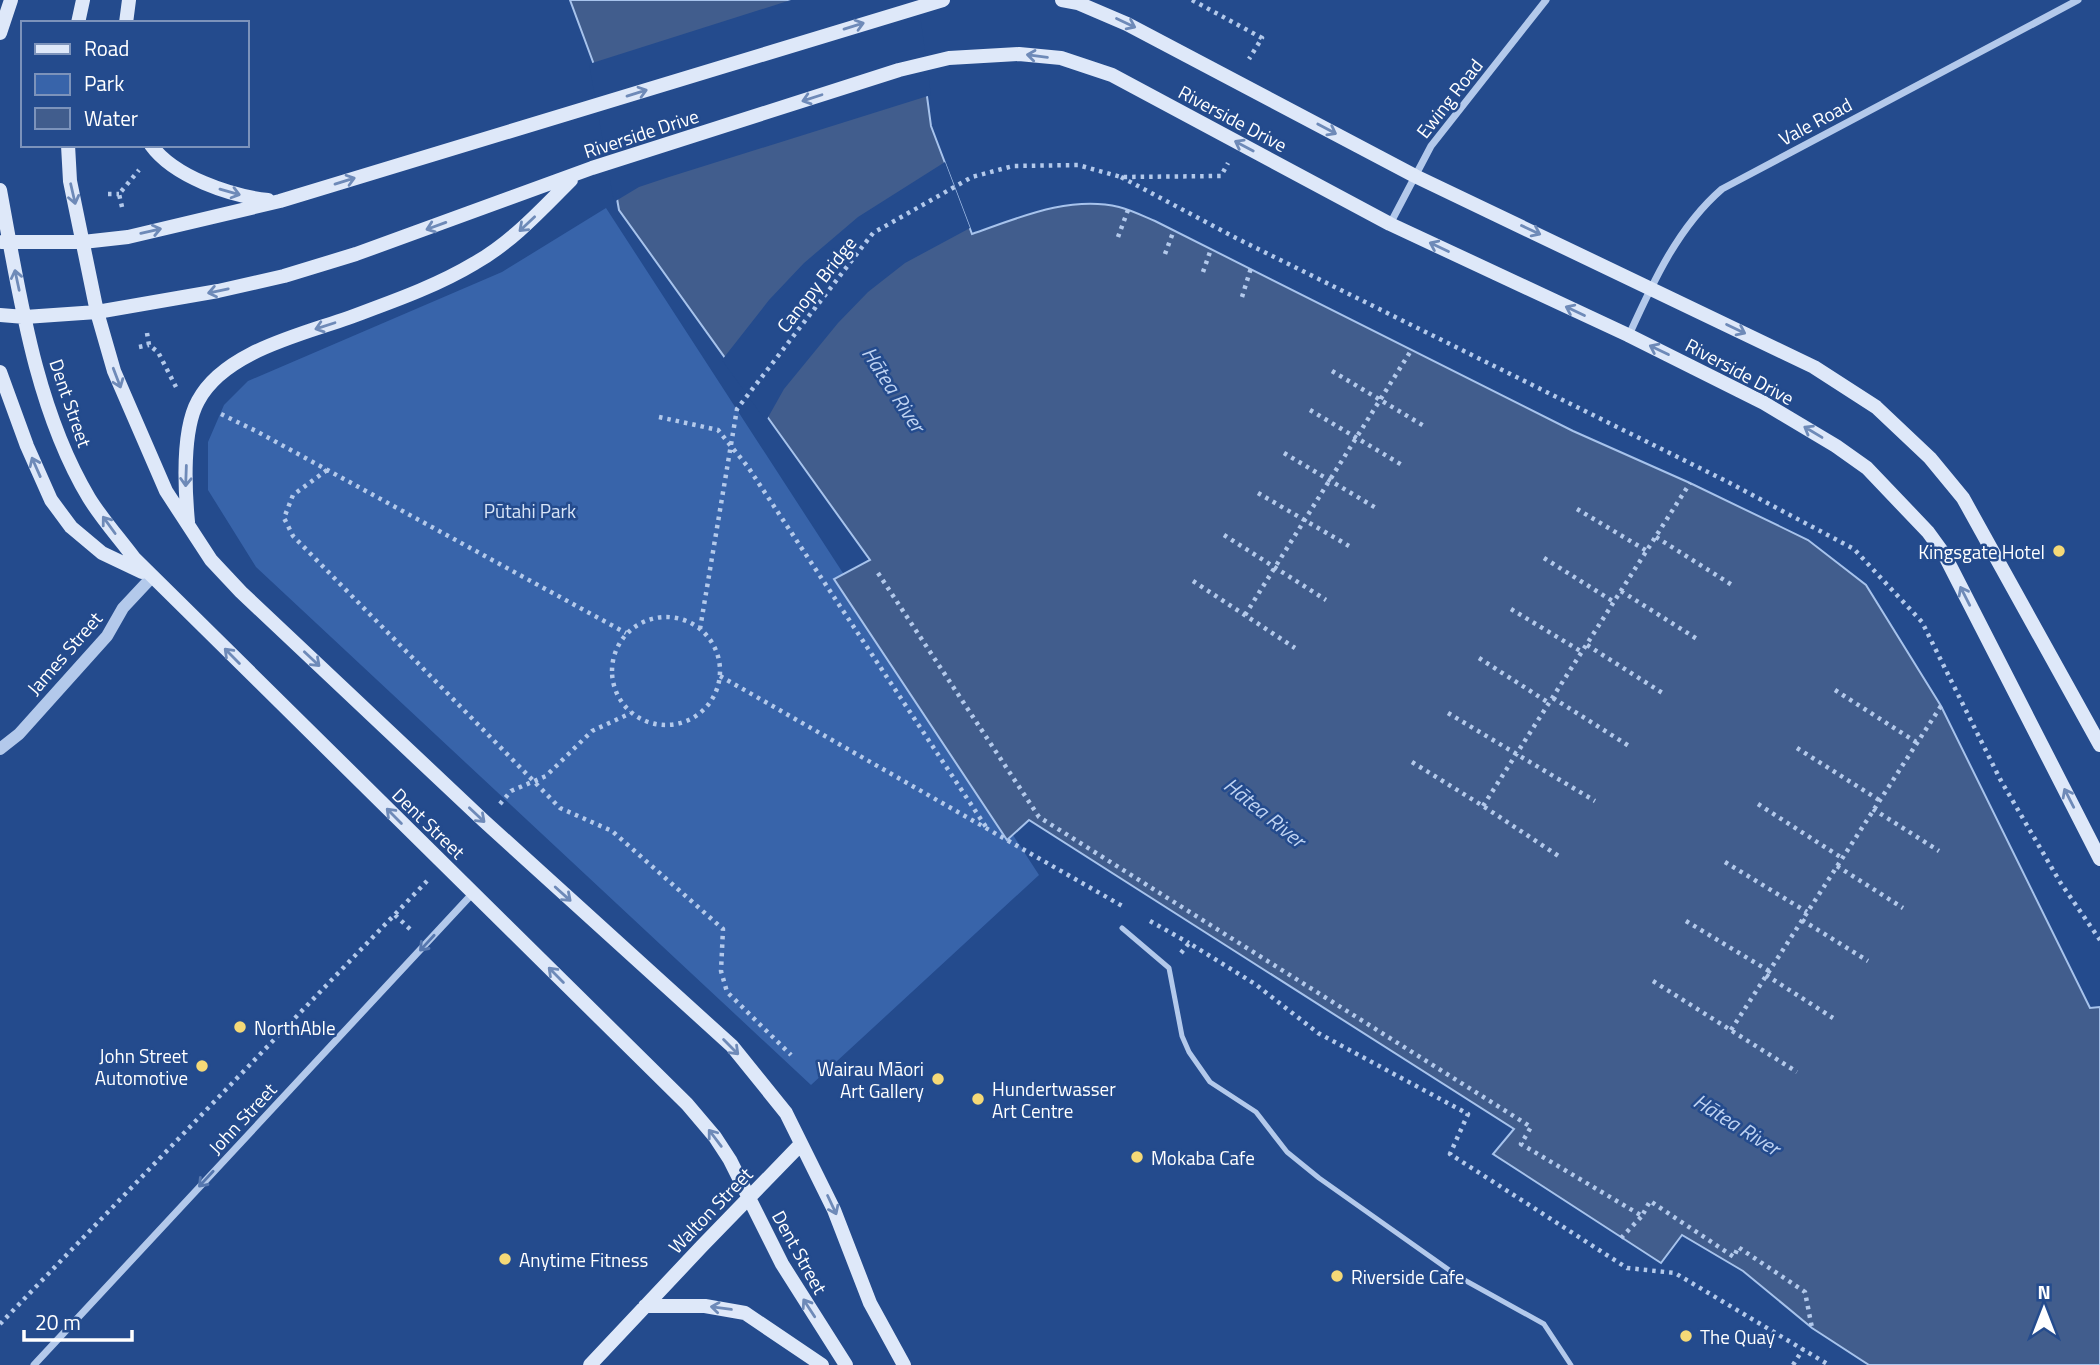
<svg xmlns="http://www.w3.org/2000/svg" width="2100" height="1365" viewBox="0 0 2100 1365" font-family="'Titillium Web',sans-serif">
<style>
.green{fill:#3864aa}
.water{fill:#415d8d;stroke:#a7c3ec;stroke-width:2}
.pier{fill:#244b8d}
.lines{fill:none;stroke-linecap:round;stroke-linejoin:round}
.path{stroke:#b3c9eb;stroke-width:4.5;stroke-dasharray:3.5 5;stroke-linecap:butt}
.service{stroke:#b3c9eb;stroke-width:5}
.minor{stroke:#b3c9eb;stroke-width:7}
.tertiary{stroke:#b3c9eb;stroke-width:12}
.secondary{stroke:#dee8f9;stroke-width:14}
.oneway{stroke:#6e8ab8}
.oneway2{stroke:#5677ae}
.poi-dot{fill:#f5d977;stroke:#244b8d;stroke-width:2.5}
.labels{text-anchor:middle;dominant-baseline:central;stroke-width:5;stroke-linejoin:round;paint-order:stroke}
.street-label{font-size:19px;fill:#fff;stroke:#244b8d}
.park-label{font-size:19px;fill:#d8e5f8;stroke:#244b8d}
.poi-label{font-size:19px;fill:#fff;stroke:#244b8d;text-anchor:start}
.water-label{font-size:21px;font-style:italic;fill:#bfd3f2;stroke:#244b8d}
</style>
<rect width="100%" height="100%" fill="#244b8d"/>
<path class="green" d="M606,208L1039,875L811,1085L256,567L208,490V442L224,405L248,381L502,272Z"/>
<path class="water" d="M570,0H914L931,126L972,234C1018,218 1070,195 1119,207C1131,210 1143,216 1155,221L1573,431L1690,483L1808,540L1866,585L1941,706L2090,1008L2100,1007V1365H1869L1812,1328L1743,1271L1682,1235L1661,1263L1493,1154L1514,1129L1029,820L1007,840L834,579L870,560L619,210L593,62Z"/>
<path class="pier" d="M791,0H918L931,95L669,177L639,187L614,202L589,64Z
M945,162L970,228L905,263L868,292L838,323L784,389L766,421L722,360L769,300L804,263L858,217Z"/>
<g class="lines">
<path class="path" d="M1192,0L1262,38L1249,59
M1121,177L1236,238L1726,481L1854,549L1922,622L2000,779L2060,882L2100,940
M108,194H119
M122,207L119,194L139,170
M1118,237L1128,210
M1165,254L1174,230
M1203,272L1211,249
M1242,297L1251,268
M147,333L149,345L158,352L176,387
M139,347L149,345
M1332,371L1424,426
M1310,410L1402,465
M221,414L256,431L626,633
M659,417L718,430L748,467L988,830
M1284,453L1376,508
M327,470L293,495L284,518L293,536L560,808L612,831L723,929L721,971L727,992L791,1055
M1258,493L1349,546
M1577,509L1647,551
M1224,535L1326,600
M1656,537L1732,585
M1544,558L1614,602
M878,573L1039,817L1531,1127L1521,1144L1642,1216L1650,1201L1734,1257L1738,1247L1805,1292L1812,1328
M1193,581L1295,648
M1621,591L1697,639
M1511,609L1582,652
M1245,615L1412,349
M612 671a54 54 0 1 1 108 0a54 54 0 1 1-108 0Z
M700,629L737,409L873,233L972,177L1013,166L1078,165L1121,177L1221,176L1228,163
M1587,645L1664,694
M1479,658L1549,703
M720,676L1124,907
M1835,690L1916,742
M1553,698L1629,746
M1448,713L1595,801
M1797,748L1879,800
M1412,762L1483,806L1560,857
M500,804L511,791L546,776L592,731L631,713
M1758,804L1842,858
M1483,806L1690,483
M1873,809L1939,851
M1725,862L1807,912
M1837,866L1903,908
M395,915L411,930
M1802,920L1868,961
M1150,921L1189,943
M1686,921L1769,971
M1181,953L1189,943L1255,984L1318,1033L1468,1114L1450,1154L1627,1268L1675,1273L1829,1365
M1766,975L1833,1018
M1653,981L1797,1072
M1731,1030L1941,706
M1621,1238L1642,1216
M0,1324L427,881
M1793,1365L1803,1349"/>
<path class="service" d="M1122,928L1169,968L1182,1036L1189,1052L1210,1082L1256,1112L1287,1152L1319,1178L1459,1277L1544,1324L1571,1365"/>
<path class="minor" d="M1390,224L1431,146L1546,0
M1629,335C1653,282 1678,227 1722,189L2078,0
M34,1365L473,893"/>
<path class="tertiary" d="M0,749L19,734L107,636L123,608L152,577"/>
<path class="secondary" d="M1062,0L1078,3L1127,24L1415,176L1814,367L1876,407L1930,458L1963,498L2100,745
M78,23L83,0
M126,23L129,0
M0,33L11,0
M68,145L70,181L97,312L114,371L166,491L211,560L241,592L484,821L732,1046L786,1113L834,1210L870,1303L904,1365
M151,145C174,177 231,196 268,200
M0,190C19,292 35,408 89,498C102,519 119,538 134,558L687,1104L715,1137L730,1160L782,1264L846,1365
M2,242H83L128,237L280,201L943,0
M0,315L25,317L97,312L218,291L284,276L356,254L592,168L899,70L949,58L1019,54L1061,58L1112,75L1390,224L1628,335L1764,403L1836,446L1867,468L1928,532L1944,554L2100,859
M0,372L27,446L51,500L71,527L102,553L142,572
M188,522C185,490 182,430 198,401C224,352 300,335 348,318C391,302 435,287 475,263C512,242 541,210 571,180
M645,1306H705L745,1313L822,1365
M590,1365L702,1246L801,1144"/>
</g>
<defs><path id="oneway-shaft" d="M-6 0H5M1.5-3L5.5 0L1.5 3" fill="none" stroke-width="1.6" stroke-linecap="round" stroke-linejoin="round" transform="scale(1.75)"/></defs>
<g class="oneway">
<use href="#oneway-shaft" transform="translate(1126 23) rotate(25)"/>
<use href="#oneway-shaft" transform="translate(854 26) rotate(-17)"/>
<use href="#oneway-shaft" transform="translate(1037 56) rotate(-173)"/>
<use href="#oneway-shaft" transform="translate(637 93) rotate(-17)"/>
<use href="#oneway-shaft" transform="translate(812 98) rotate(162)"/>
<use href="#oneway-shaft" transform="translate(1327 129) rotate(28)"/>
<use href="#oneway-shaft" transform="translate(1244 146) rotate(-152)"/>
<use href="#oneway-shaft" transform="translate(345 181) rotate(-17)"/>
<use href="#oneway-shaft" transform="translate(230 192) rotate(16)"/>
<use href="#oneway-shaft" transform="translate(73 194) rotate(77)"/>
<use href="#oneway-shaft" transform="translate(527 224) rotate(137)"/>
<use href="#oneway-shaft" transform="translate(436 226) rotate(160)"/>
<use href="#oneway-shaft" transform="translate(1531 230) rotate(25)"/>
<use href="#oneway-shaft" transform="translate(151 231) rotate(-13)"/>
<use href="#oneway-shaft" transform="translate(1439 247) rotate(-155)"/>
<use href="#oneway-shaft" transform="translate(17 280) rotate(-102)"/>
<use href="#oneway-shaft" transform="translate(218 291) rotate(168)"/>
<use href="#oneway-shaft" transform="translate(1575 311) rotate(-155)"/>
<use href="#oneway-shaft" transform="translate(325 326) rotate(162)"/>
<use href="#oneway-shaft" transform="translate(1736 329) rotate(26)"/>
<use href="#oneway-shaft" transform="translate(1659 350) rotate(-154)"/>
<use href="#oneway-shaft" transform="translate(117 378) rotate(69)"/>
<use href="#oneway-shaft" transform="translate(1813 432) rotate(-149)"/>
<use href="#oneway-shaft" transform="translate(36 467) rotate(-114)"/>
<use href="#oneway-shaft" transform="translate(186 476) rotate(92)"/>
<use href="#oneway-shaft" transform="translate(109 525) rotate(-126)"/>
<use href="#oneway-shaft" transform="translate(1965 596) rotate(-117)"/>
<use href="#oneway-shaft" transform="translate(232 656) rotate(-135)"/>
<use href="#oneway-shaft" transform="translate(312 659) rotate(43)"/>
<use href="#oneway-shaft" transform="translate(2069 798) rotate(-117)"/>
<use href="#oneway-shaft" transform="translate(477 815) rotate(43)"/>
<use href="#oneway-shaft" transform="translate(394 816) rotate(-135)"/>
<use href="#oneway-shaft" transform="translate(563 894) rotate(42)"/>
<use href="#oneway-shaft" transform="translate(556 975) rotate(-135)"/>
<use href="#oneway-shaft" transform="translate(731 1047) rotate(45)"/>
<use href="#oneway-shaft" transform="translate(715 1138) rotate(-127)"/>
<use href="#oneway-shaft" transform="translate(832 1205) rotate(65)"/>
<use href="#oneway-shaft" transform="translate(721 1308) rotate(-172)"/>
<use href="#oneway-shaft" transform="translate(809 1308) rotate(-123)"/>
</g>
<g class="oneway2">
<use href="#oneway-shaft" transform="translate(427 943) rotate(133)"/>
<use href="#oneway-shaft" transform="translate(206 1179) rotate(133)"/>
</g>
<g class="poi-dot">
<circle cx="2059" cy="551" r="7"/>
<circle cx="240" cy="1027" r="7"/>
<circle cx="202" cy="1066" r="7"/>
<circle cx="938" cy="1079" r="7"/>
<circle cx="978" cy="1099" r="7"/>
<circle cx="1137" cy="1157" r="7"/>
<circle cx="505" cy="1259" r="7"/>
<circle cx="1337" cy="1276" r="7"/>
<circle cx="1686" cy="1336" r="7"/>
</g>
<g class="labels">
<g class="street-label">
<text transform="translate(1449 98) rotate(-52)">Ewing Road</text>
<text transform="translate(1233 118) rotate(28)">Riverside Drive</text>
<text transform="translate(1815 121) rotate(-28)">Vale Road</text>
<text transform="translate(641 133) rotate(-18)">Riverside Drive</text>
<text transform="translate(816 284) rotate(-52)">Canopy Bridge</text>
<text transform="translate(1740 371) rotate(28)">Riverside Drive</text>
<text transform="translate(71 403) rotate(71)">Dent Street</text>
<text transform="translate(64 653) rotate(-49)">James Street</text>
<text transform="translate(429 823) rotate(44)">Dent Street</text>
<text transform="translate(242 1118) rotate(-47)">John Street</text>
<text transform="translate(710 1210) rotate(-46)">Walton Street</text>
<text transform="translate(800 1252) rotate(61)">Dent Street</text>
</g>
<g class="park-label">
<text x="530" y="510">Pūtahi Park</text>
</g>
<g class="poi-label">
<text x="2045" y="551" text-anchor="end">Kingsgate Hotel</text>
<text x="254" y="1027">NorthAble</text>
<text x="188" y="1055" text-anchor="end">John Street<tspan x="188" dy="22">Automotive</tspan></text>
<text x="924" y="1068" text-anchor="end">Wairau Māori<tspan x="924" dy="22">Art Gallery</tspan></text>
<text x="992" y="1088">Hundertwasser<tspan x="992" dy="22">Art Centre</tspan></text>
<text x="1151" y="1157">Mokaba Cafe</text>
<text x="519" y="1259">Anytime Fitness</text>
<text x="1351" y="1276">Riverside Cafe</text>
<text x="1700" y="1336">The Quay</text>
</g>
<g class="water-label">
<text transform="translate(894 389) rotate(57)">Hātea River</text>
<text transform="translate(1265 812) rotate(39)">Hātea River</text>
<text transform="translate(1737 1124) rotate(32)">Hātea River</text>
</g>
</g>
<rect x="21" y="21" width="228" height="126" fill="#244b8d" stroke="#7c93bb" stroke-width="2"/>
<rect x="35" y="44" width="35" height="10" fill="#dee8f9" stroke="#7c93bb" stroke-width="2"/>
<text x="84" y="56" font-size="21" fill="#ffffff">Road</text>
<rect x="35" y="74" width="35" height="21" fill="#3864aa" stroke="#7c93bb" stroke-width="2"/>
<text x="84" y="91" font-size="21" fill="#ffffff">Park</text>
<rect x="35" y="108" width="35" height="21" fill="#415d8d" stroke="#7c93bb" stroke-width="2"/>
<text x="84" y="126" font-size="21" fill="#ffffff">Water</text>
<g transform="translate(2044 1309)" stroke="#244b8d" stroke-width="5" paint-order="stroke">
<path d="M0-5L12 26L0 18L-12 26Z" fill="#ffffff"/>
<text y="-10" font-size="19" font-weight="bold" text-anchor="middle" fill="#ffffff">N</text>
</g>
<path d="M24 1330v10h108v-10" fill="none" stroke="#ffffff" stroke-width="3.5"/>
<text x="35" y="1330" font-size="21" fill="#ffffff" stroke="#244b8d" stroke-width="5" paint-order="stroke">20 m</text>
</svg>
